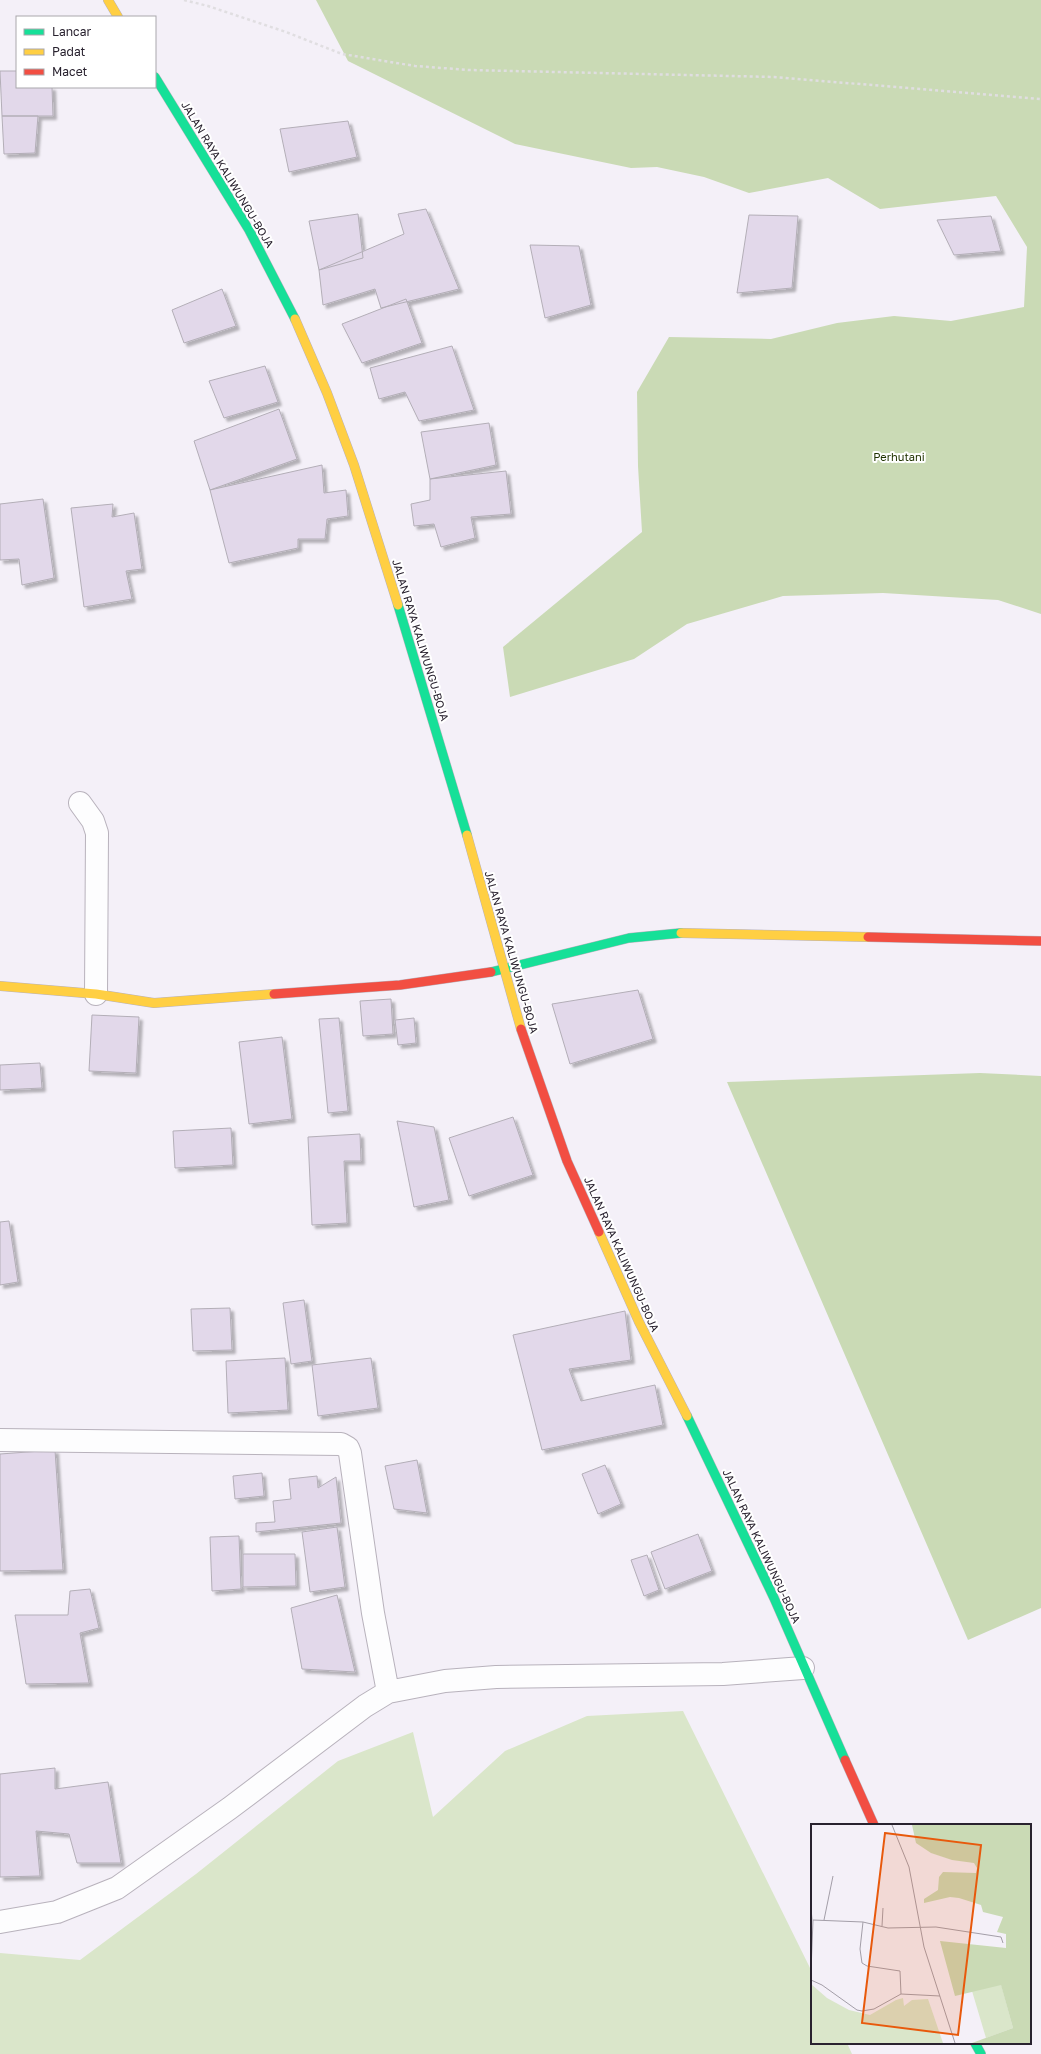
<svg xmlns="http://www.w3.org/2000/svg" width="1041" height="2054" viewBox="0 0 1041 2054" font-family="'Golos Text',sans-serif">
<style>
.green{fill:#dae6ca}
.forest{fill:#cadab5}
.building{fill:#e2d8ea;stroke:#b3aeb7;filter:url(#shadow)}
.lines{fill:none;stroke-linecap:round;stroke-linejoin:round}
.street-casing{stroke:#b8b2bc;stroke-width:24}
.fast-casing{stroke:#b8b2bc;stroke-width:10}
.slow-casing{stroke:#b8b2bc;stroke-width:10}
.jam-casing{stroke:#b8b2bc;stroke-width:10}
.path{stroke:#e0dee1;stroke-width:2.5;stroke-dasharray:3 3;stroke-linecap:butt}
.street{stroke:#fdfdfe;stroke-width:22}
.fast{stroke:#16e098;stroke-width:9}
.slow{stroke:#ffcf43;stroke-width:9}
.jam{stroke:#f24e42;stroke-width:9}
.labels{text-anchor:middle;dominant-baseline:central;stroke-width:4;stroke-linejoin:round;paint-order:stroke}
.street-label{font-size:11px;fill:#29222f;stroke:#fff}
.park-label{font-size:11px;fill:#203300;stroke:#fff}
.inset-road{fill:none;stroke:#a39ea8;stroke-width:1}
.view{fill:#e8590c;fill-opacity:0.15;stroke:#e8590c;stroke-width:2}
.inset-edge{fill:none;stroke:#29222f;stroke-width:2}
</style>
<defs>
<filter id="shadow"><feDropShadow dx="3.5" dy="3.5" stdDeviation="1" flood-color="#0004"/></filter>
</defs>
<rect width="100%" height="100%" fill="#f4f0f8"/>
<path class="green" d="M683,1711L812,1972V2043H847L852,2054H0V1953L80,1960L196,1874L338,1761L413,1732L433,1817L505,1751L587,1716Z"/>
<path class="forest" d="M316,0H1041V614L998,600L883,593L783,596L687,624L634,659L510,697L503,647L642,532L638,466L637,392L669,337L771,339L837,323L894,316L951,321L1024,307L1027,247L996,196L880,209L828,178L749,193L704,177L657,167L631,168L515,144L348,61Z
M980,1073L1041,1076V1608L968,1640L727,1082Z"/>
<path class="building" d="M0,71H17V87H52L53,116H2Z
M2,116H38L35,153L4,154Z
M348,121L357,157L289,172L280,129Z
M426,209L459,289L381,308L375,289L323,305L319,270L404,234L398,214Z
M358,214L363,258L319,270L309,221Z
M749,215L798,216L792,288L737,293Z
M991,216L1001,251L954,255L937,220Z
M530,245L579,246L591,305L545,318Z
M222,289L236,326L184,343L172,310Z
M406,299L422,343L362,363L342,324Z
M452,346L474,410L419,421L405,392L379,399L370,368Z
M265,366L278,402L224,418L209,381Z
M279,409L297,459L210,490L194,441Z
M489,423L496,465L430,479L421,432Z
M322,465L324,493L346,490L348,516L327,519L325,539H298V548L229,563L210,490Z
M506,471L511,514L471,517L475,538L441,547L434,524L414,526L411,504L430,500V479Z
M43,499L54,578L22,585L19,559L0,560V504Z
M113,504L112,517L134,513L142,569L126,571L132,599L84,607L71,508Z
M638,990L653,1039L570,1064L552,1004Z
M391,999L393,1034L363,1036L360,1001Z
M92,1015L139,1017L136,1073L89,1071Z
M339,1018L348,1111L328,1113L319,1019Z
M414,1018L416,1043L398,1045L395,1020Z
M282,1037L292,1119L249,1124L239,1042Z
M40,1063L42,1088L0,1090V1065Z
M513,1117L533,1175L469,1196L449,1138Z
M397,1121L434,1127L449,1200L414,1207Z
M231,1128L233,1165L175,1168L173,1131Z
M360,1134L361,1161H344L347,1223L312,1225L308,1137Z
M9,1221L18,1282L0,1285V1222Z
M304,1300L312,1361L291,1364L283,1303Z
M230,1308L232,1350L193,1351L191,1309Z
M625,1311L631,1360L569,1369L581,1401L655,1385L663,1425L542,1450L513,1335Z
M285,1358L288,1410L228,1413L226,1361Z
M371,1358L378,1408L318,1416L312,1365Z
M55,1450L63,1570L0,1571V1454Z
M417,1460L427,1513L394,1509L385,1466Z
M605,1465L621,1504L598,1514L582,1474Z
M262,1473L264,1496L235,1499L233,1476Z
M317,1476L318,1488L336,1477L341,1523L256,1532V1523L275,1522L273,1501L291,1499L289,1479Z
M337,1527L345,1587L310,1592L302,1532Z
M698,1534L712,1571L665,1589L651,1552Z
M239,1536L241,1589L212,1591L210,1537Z
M243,1554H295L296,1586L243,1587Z
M647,1555L659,1590L644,1596L631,1560Z
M90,1589L99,1628L80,1633L89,1683L26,1684L15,1615H68L70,1591Z
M337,1595L355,1672L302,1669L291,1608Z
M55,1768V1789L108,1782L121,1863H77L69,1834L36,1831L40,1876L0,1877V1774Z"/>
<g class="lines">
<g class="street-casing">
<path id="street" d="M80,803L93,821L97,833L96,994
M0,1440L341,1444L348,1448L350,1453L373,1613L388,1692
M0,1922L57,1912L117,1888L230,1808L365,1706L388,1692L445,1681L496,1677L723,1674L803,1668"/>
</g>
<g class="fast-casing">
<path id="fast" d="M155,77L249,230L295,319
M398,605L467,835
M491,972L629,938L681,933
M687,1416L774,1598L845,1760
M975,2043L981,2054"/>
</g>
<g class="slow-casing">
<path id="slow" d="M108,0L118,17
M295,319L327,393L354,465L398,605
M467,835L521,1029
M681,933L868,937
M0,986L96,994L154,1003L274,994
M599,1232L639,1322L687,1416"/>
</g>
<g class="jam-casing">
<path id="jam" d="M868,937L1041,941
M274,994L400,985L491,972
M521,1029L567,1161L599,1232
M845,1760L874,1825"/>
</g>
<path class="path" d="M184,0L208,6L286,32L342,54L415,66L469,70L774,77L1041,99"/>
<use href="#street" class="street"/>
<use href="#fast" class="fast"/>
<use href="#slow" class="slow"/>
<use href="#jam" class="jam"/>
</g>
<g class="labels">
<g class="street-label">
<text transform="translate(228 174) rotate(59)">JALAN RAYA KALIWUNGU-BOJA</text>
<text transform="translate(421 640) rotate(73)">JALAN RAYA KALIWUNGU-BOJA</text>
<text transform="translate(512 952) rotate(74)">JALAN RAYA KALIWUNGU-BOJA</text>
<text transform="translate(622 1254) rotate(66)">JALAN RAYA KALIWUNGU-BOJA</text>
<text transform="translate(762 1546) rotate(65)">JALAN RAYA KALIWUNGU-BOJA</text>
</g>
<g class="park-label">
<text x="899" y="456">Perhutani</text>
</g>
</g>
<g transform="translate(811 1824)">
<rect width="220" height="220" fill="#f4f0f8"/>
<path d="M0,160L16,174L38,186L59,191L85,176L92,174L93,182L101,176L117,175L132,219H0ZM190,160L202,204L175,214L161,167Z" fill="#dae6ca"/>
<path d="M101,1H220V219H161L202,204L190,161L144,172L129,117L195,124V110L186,108L192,93L172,88L170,81L148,74L139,73L113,79V75L127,66L128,53L132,48L165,49L166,44L163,39L141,36L120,29L105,19Z" fill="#cadab5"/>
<path class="inset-road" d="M81,1L98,43L113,123L144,219M0,84L1,96M13,96L22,52M52,98L49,125L51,139L56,142L89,147L90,170M71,102L72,84M0,147L2,96L52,98L77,104L125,103L190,113L192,119M0,156L11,161L46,186L51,187L63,185L90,170L129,172"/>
<path class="view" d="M74,9L170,21L147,211L51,199Z"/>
<rect width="220" height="220" class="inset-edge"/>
</g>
<rect x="16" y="16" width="140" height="72" fill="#ffffff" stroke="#a9a7ac"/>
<rect x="24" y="29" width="20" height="6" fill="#16e098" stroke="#a9a7ac"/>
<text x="52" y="36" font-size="12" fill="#29222f">Lancar</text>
<rect x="24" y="49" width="20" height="6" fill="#ffcf43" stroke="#a9a7ac"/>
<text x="52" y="56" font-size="12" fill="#29222f">Padat</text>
<rect x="24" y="69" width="20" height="6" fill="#f24e42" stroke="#a9a7ac"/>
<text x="52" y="76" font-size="12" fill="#29222f">Macet</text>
</svg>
